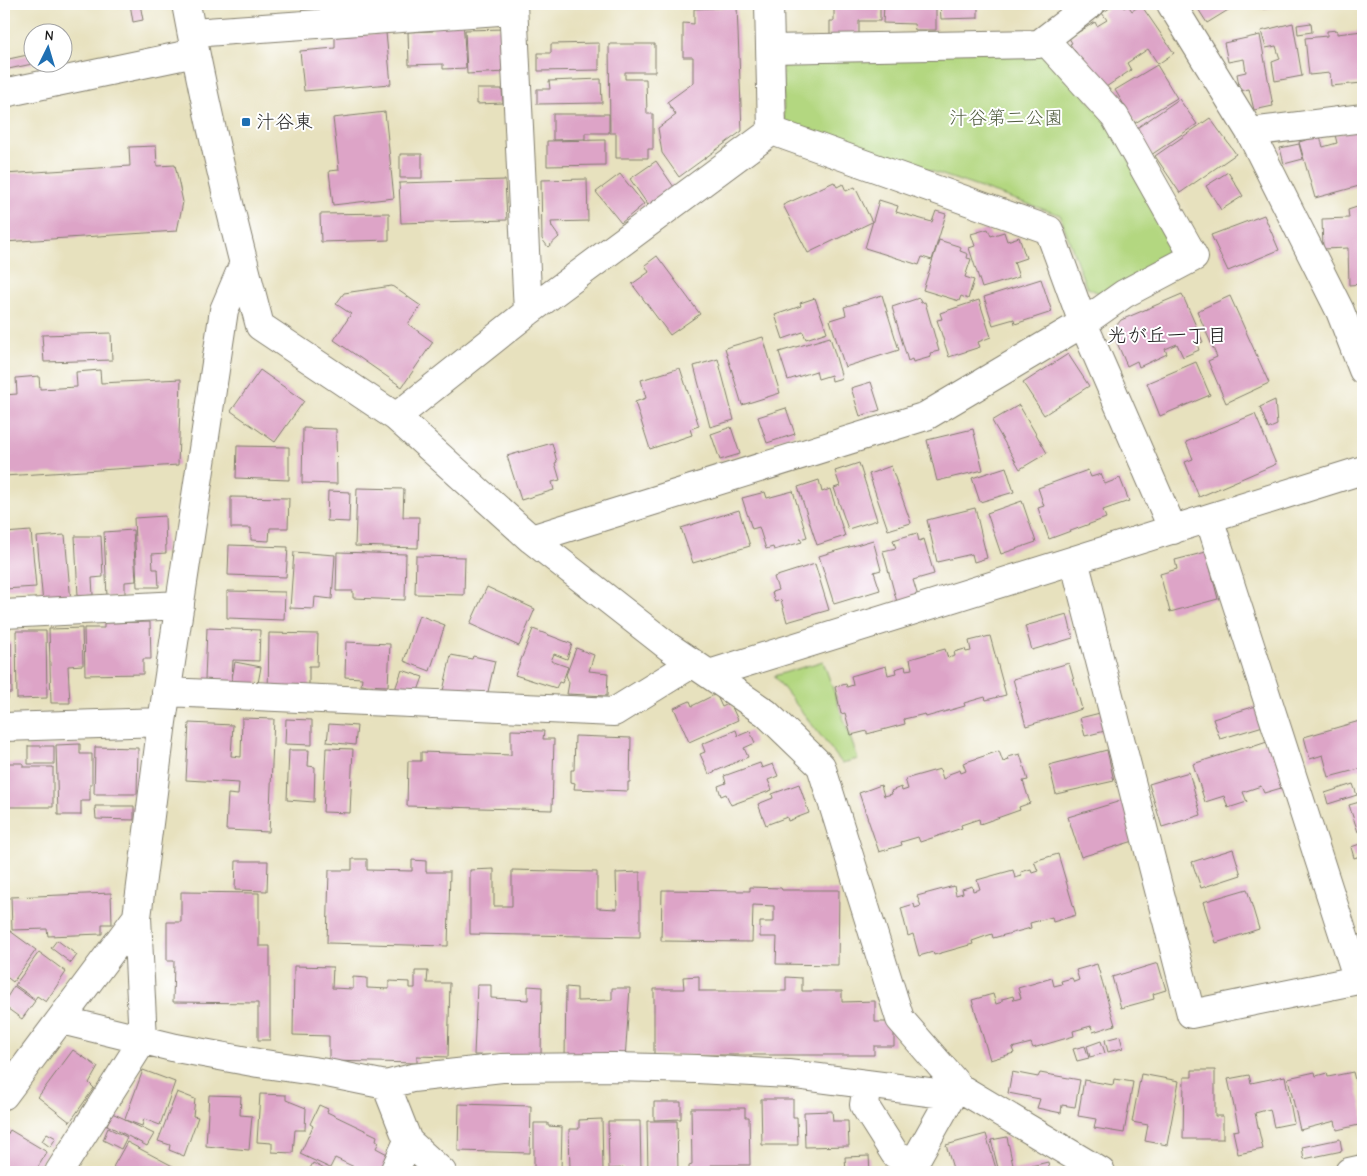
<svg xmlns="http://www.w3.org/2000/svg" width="1367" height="1176" viewBox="0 0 1367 1176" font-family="'Comic Neue','Klee One',sans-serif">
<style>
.green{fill:#b3d780;stroke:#687a4e}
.building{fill:#dda4c7}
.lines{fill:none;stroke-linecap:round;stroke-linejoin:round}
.minor-casing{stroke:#827e6d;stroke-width:30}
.minor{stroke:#fff;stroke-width:28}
.poi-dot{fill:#1f6fb2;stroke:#fff;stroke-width:2}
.labels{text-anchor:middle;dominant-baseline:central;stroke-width:4;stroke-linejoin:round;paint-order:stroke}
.park-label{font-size:19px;fill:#515d3f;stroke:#fff}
.poi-label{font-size:19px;fill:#1c1c1c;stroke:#fff;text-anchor:start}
.neighbourhood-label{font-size:20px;fill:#1c1c1c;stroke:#fff}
</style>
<rect width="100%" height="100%" fill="#fff"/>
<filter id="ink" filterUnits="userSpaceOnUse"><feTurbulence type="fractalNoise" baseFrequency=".02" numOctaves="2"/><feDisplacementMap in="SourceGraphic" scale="10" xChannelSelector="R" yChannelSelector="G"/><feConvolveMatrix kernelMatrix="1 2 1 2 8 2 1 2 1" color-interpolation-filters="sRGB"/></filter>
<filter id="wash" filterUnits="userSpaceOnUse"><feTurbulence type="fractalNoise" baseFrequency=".0096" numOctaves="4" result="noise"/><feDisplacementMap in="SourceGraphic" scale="20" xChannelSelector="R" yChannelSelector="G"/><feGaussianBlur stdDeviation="1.12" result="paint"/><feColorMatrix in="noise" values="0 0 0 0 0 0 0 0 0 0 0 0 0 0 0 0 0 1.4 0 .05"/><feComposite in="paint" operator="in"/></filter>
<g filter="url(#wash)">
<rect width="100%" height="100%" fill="#e7e1be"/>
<path class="green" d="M1037,39L1106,121L1179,244L1176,259L1103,295L1086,287L1060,215L784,121L782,65Z
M823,661L858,759L842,763L774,676Z"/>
<g id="blocks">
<path class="building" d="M130,4H140L143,20L133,22Z
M834,4H880V21H859V37H830V21H834Z
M884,4H936V30H915L914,24L883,23Z
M940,4H978V18L941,19Z
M1116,4H1121L1124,8L1128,5L1132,11L1141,5L1174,53L1158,64L1148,49L1127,63L1131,70L1103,89L1090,73L1070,44L1072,43L1069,38L1095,22L1097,26L1107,20L1102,13Z
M1195,4H1238L1207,23Z
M1262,4H1285L1286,5L1263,9Z
M737,7L742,131L679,177L662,153L658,128L676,115L667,102L693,83V57H683V23L694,24V9Z
M463,18L466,68L443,69V64L409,65L408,32L433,31L432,19Z
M1293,23L1302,76L1275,81L1272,62L1280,59L1276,46L1266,48L1261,31Z
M1311,23L1312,32L1298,34L1297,25Z
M504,29L506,72L467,74L465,30Z
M1337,30V34L1363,31V64L1360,65L1362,83L1331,86L1330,73L1309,75L1305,38L1327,36V31Z
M386,33L391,84L304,91L300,51L335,48V37Z
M1260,35L1273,106L1254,110L1249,89L1240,91L1237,74L1246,72L1244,59L1228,62L1224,43Z
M599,43V70L538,71V53H551V44Z
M609,44H655V72H625V79H646L647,114H653V149H648V158H616V133H610Z
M32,54V64L4,70V60Z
M1157,65L1177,98L1135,123L1115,90Z
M601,79L602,103L537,104V89H550L549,81Z
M477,89H502L503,103L477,104Z
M1179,99L1197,124L1151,155L1134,130Z
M385,112L394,198L333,205L329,171L339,170L333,118Z
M553,114H609V133H585V139L553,140Z
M1210,118L1236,154L1180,193L1155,156Z
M1358,129L1363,150V185L1315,198L1299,142L1320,136L1323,147L1337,143L1335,135Z
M605,140V165L547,166V141Z
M1299,144L1303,159L1284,164L1280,148Z
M156,146L157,166L175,165L183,202L177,231L4,242V174L130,166L129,147Z
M400,154H422V178H400Z
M656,161L676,190L650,208L630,179Z
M1228,172L1243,196L1221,210L1206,186Z
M620,174L644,204L621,223L596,192Z
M587,179L588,221L551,222L552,227L559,237L548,247L542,239L541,180Z
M505,180L507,220L401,223L399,183Z
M834,182L837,187L843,184L846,191L855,187L872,222L808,253L783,205Z
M879,200L898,206L896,212L932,222L936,211L946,214L932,260L922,257L919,265L865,248Z
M1363,205V284L1349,285L1348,248L1323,249L1322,219L1349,218L1348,210Z
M389,213V240L321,242L320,214Z
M1264,215L1279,250L1228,271L1211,235Z
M988,229L991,236L1004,232L1007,241L1019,237L1026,258L1014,262L1019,277L982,288L969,248L975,246L971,234Z
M939,240L961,247L960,251L968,254L967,258L971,259L965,277L974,280L968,299L961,296L959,301L923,290Z
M657,256L700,314L670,335L632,284L649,272L645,265Z
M1041,279L1052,312L1015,324L1014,319L993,325L984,297Z
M392,286L421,306L408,324L433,342L402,387L334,340L351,314L336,304L344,293Z
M1182,294L1203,342L1197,344L1199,350L1183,357L1177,344L1165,349L1167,354L1139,367L1137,361L1127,366L1112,331L1121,320Z
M882,295L899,350L845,367L830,320L846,315L844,307Z
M1230,296L1269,383L1226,403L1208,361L1217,357L1197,311Z
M815,298L827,332L806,339L803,332L783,339L775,315L801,306L800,303Z
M919,298L921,303L925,302L939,351L930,353L931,357L913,362L912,359L908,361L892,307Z
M979,300L991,337L978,342L980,347L949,357L937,320L942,319L940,313Z
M111,333L112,360L44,362L42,335Z
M763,337L780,393L742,405L725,348Z
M830,337L842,378L832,381L831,375L818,379L816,371L788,380L779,352Z
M1068,354L1089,386L1044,415L1023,383Z
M718,359L734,420L710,427L694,366Z
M1196,362L1210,395L1160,416L1147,383Z
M680,368L699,426L690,429L692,435L650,449L635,402L646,398L641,380Z
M100,370L101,383L181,379L178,465L4,476V395L17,394L16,378L39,376L40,389L77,387L76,372Z
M260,370L304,401L275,442L231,411Z
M871,382L880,410L860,416L851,388Z
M1275,400L1277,425L1268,429L1260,407Z
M1019,405L1047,453L1020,469L992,421Z
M786,408L795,434L767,443L758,417Z
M1255,414L1276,464L1199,497L1185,462L1193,459L1186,442Z
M731,427L740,454L720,460L711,434Z
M303,428L336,429L337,484L302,483Z
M973,429L983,470L937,481L927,440Z
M552,443L557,462L555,463L560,480L552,482L554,490L521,500L507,456Z
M237,446L289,447V480L236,478Z
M859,463L877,520L848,529L834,488L840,486L835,471Z
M891,466L911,523L888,530L869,474Z
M1006,467L1014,492L980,502L972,478Z
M1088,470L1091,477L1101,474L1105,484L1120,478L1129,501L1103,510L1106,518L1049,539L1038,508L1044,506L1038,488Z
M819,480L822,492L830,489L845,536L817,545L798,487Z
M357,488L404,489L403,517H419L418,548L355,546Z
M328,491L350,492L349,522L327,521Z
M793,491L807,537L800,539L802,542L774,550L773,547L766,549L759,527L752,529L742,498L765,492L767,498Z
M231,497L289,498L288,528H270L269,541L251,540V528H231Z
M1022,501L1036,542L1001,554L987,513Z
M975,508L987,558L974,562L972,554L937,562L927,520Z
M739,510L750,546L693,563L681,528Z
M165,516L166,553L152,554L153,569H158L159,587H137L134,518Z
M133,530L136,581L125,582V596L107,597L104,532Z
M31,531L36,587L4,589V533Z
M917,533L919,541L924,539L934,574L913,580L919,600L898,606L883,551L896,548L893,540Z
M65,535L71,602L43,604L37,537Z
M75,536H101L103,577L92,578L93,595L78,596Z
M873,540L881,570L874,572L880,590L834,604L819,556Z
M229,545L288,547L286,577L228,575Z
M294,552L335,555L332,599L315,597L314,609L290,608Z
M337,552L406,554L405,600L353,598V591H336Z
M1206,552L1218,599L1170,612L1160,574L1177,569L1175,560Z
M416,556L465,557L464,595L415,594Z
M815,564L829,610L787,622L781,600L775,602L772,592L778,590L774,577Z
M487,587L535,609L519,646L470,624Z
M227,591L285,592L284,620L227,618Z
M1067,614L1073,638L1032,650L1025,626Z
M419,615L445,625L430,671L404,661Z
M150,622L151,659H143V674L85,675L84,628H104V623Z
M82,628L83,665L68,666L70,703H51L49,629Z
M207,628L260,630L259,661L233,660L232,681L205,680Z
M533,629L572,644L567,659L554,654L551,661L568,667L562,683L559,682L556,688L515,675Z
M16,631H46L47,698L17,699Z
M269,633L318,634L317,666H309V696H268Z
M990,636L1006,695L986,700L985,697L964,703L965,706L926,717L925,714L904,719L905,724L867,734V731L851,735L845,713L841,714L835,687L846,684L847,687L853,685L851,676L886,666L888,675L896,673L895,669L905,666L906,670L912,669L910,659L945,649L948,658L955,656L954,652L965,649L966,652L971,651L969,641Z
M4,642H11L12,693H8V699H4Z
M346,642L390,644L388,686L361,685L362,678L345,677Z
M576,648L594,655L589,671L608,673L607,696L567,694L569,683L566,675Z
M451,655L472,659L473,656L495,661L487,696L443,691Z
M235,662L261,667L256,694L230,689Z
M1069,663L1082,709L1026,726L1013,679Z
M402,670L423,677L415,699L394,692Z
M716,694L722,707L730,703L738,720L689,742L674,708L690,701L692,706Z
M1256,706L1263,726L1220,739L1213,719Z
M1104,712L1109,730L1085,736L1080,718Z
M242,718L274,719L269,832L226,830L228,794L238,795L239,783L186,780L189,723L233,725L231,756L241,757Z
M286,719L312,720V745L285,744Z
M1363,720V768L1329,777L1323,755L1310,759L1304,737Z
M329,724L357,726L355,745L327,742Z
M511,730L544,731L543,739H554L552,810L407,806L408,761H421V752L511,755Z
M736,730L738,736L750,731L755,743L744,748L748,757L709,774L700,754L705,752L702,744Z
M575,736L631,738L630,782H628V791L574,789L575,783L571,782V770H574Z
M1273,740L1288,786L1264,793L1261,786L1243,792L1247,802L1228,808L1224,796L1205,802L1193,764L1249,746V748Z
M80,744V754H92V784H90V801H81V815H58L56,745Z
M28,746H54V764H28Z
M95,747L138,748L137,794H94Z
M326,748L353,749L350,813L323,812Z
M289,750H309L308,766L315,767L314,802L287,800Z
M1107,750L1114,781L1056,794L1049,765Z
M999,751L1003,762L1009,760L1008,757L1020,754L1028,780L1023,781L1030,803L1019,807L1020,810L980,824L979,819L961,825L962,828L920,842L918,837L901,842L902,845L879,852L859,793L881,785L884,796L892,794L891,791L901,787L902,791L908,789L905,779L940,769L943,779L949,776V774L960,770L961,773L966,771L963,763Z
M4,763H23V767H53V807H4Z
M760,763L762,768L773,764L778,776L768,780L772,790L731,805L726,794L721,796L718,786L726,783L724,776Z
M1189,772L1201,815L1162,827L1149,784Z
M799,784L809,813L788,821L787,817L766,825L758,804L773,798L772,794Z
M1353,784L1357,795L1328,804L1325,793Z
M1124,800L1137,840L1081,857L1068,817Z
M1363,801V831L1358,832L1349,805Z
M95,806H134V820L96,819Z
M1363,843V855L1354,858L1351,847Z
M1233,849L1241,875L1201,888L1192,862Z
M1058,854L1076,915L1053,922L1052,917L1030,923L1031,928L993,938L992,934L972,941L973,944L934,955L933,952L919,956L913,934L908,936L901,908L914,904L915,908L921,906L917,896L954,886L956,895L963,893L962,889L972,886L973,891L980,889L977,880L1013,870L1015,878L1022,876L1021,872L1031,869L1032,873L1038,871L1034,861Z
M352,859H367V870L412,871V860L426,861V872H450L448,946L327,943L329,870H352Z
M236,861H268L267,891L235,890Z
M494,869V906H512V870L597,872V908L617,909L616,873L640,872V937L470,934V870Z
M750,887L781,888L782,890H839L838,965L776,964L777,937H760V922H774V906L753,905L752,942L661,941L662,890L750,891Z
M1247,889L1259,929L1216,943L1203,902Z
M181,892L259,893V946H270V1040H258V1003L173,1002L174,961H167V922H181Z
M111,893L112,924H102V934L48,936L47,929L12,930L11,897Z
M6,928L36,950L13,982L4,975V931Z
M57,940L77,955L71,963L51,948Z
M39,952L66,972L46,1002L37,996L35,999L15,985Z
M1158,963L1166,990L1153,994L1154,999L1121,1008L1112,977Z
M1097,964L1115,1025L1093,1032L1091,1026L1073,1031L1074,1036L1033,1048L1031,1043L1012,1048L1014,1053L990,1060L972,1000L993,994L996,1004L1002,1002V999L1013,996L1014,1000L1021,998L1018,988L1052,978L1054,986L1062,984L1061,981L1072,978L1074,982L1079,980L1076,970Z
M294,966L333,967L332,988L353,989V977L367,978V988L389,989V981L410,982V988H415V971H428L427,983H450L448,1057L417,1056V1063L329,1061V1036L293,1035Z
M699,976V991H786V977L802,978V991H842V1002L875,1001V1022H894V1046H874V1055H654V989H684L683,977Z
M477,985H491V998L528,1000V986L542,987L541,1056L474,1055Z
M14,986L35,1001L22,1019L4,1006V1002Z
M566,987L577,988V1001L612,1000V988H630L625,1059L565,1058Z
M1120,1036L1123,1048L1108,1052L1105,1040Z
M1101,1041L1105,1053L1090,1057L1087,1046Z
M1085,1046L1089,1058L1077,1061L1073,1049Z
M73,1050L98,1067L89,1083L94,1088L70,1122L38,1097Z
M143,1070L175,1082L160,1125L144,1119L142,1126L125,1120L154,1134L147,1146L107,1125L112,1113L125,1119Z
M1192,1070H1215V1116H1223V1139H1183L1184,1077H1192Z
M1012,1072L1038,1077L1040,1073L1080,1080L1075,1107L1062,1105L1061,1113L1037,1108L1040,1099L1008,1093Z
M1315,1072L1316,1076L1327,1073L1328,1077L1353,1072L1363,1112V1124L1337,1130L1335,1121L1300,1130L1288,1078Z
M1141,1074L1179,1081L1167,1145L1145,1141L1148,1125L1132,1122Z
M1249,1075L1251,1083L1285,1076L1294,1123L1274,1127L1270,1109L1255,1113L1263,1149L1238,1154L1233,1131L1239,1130L1228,1079Z
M1114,1079L1133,1082L1124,1133L1094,1128L1096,1119L1078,1116L1084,1080L1113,1085Z
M177,1092L195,1099L193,1116L198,1117L184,1156L169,1150L170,1145L158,1141Z
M260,1094L286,1095V1100L306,1108L305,1130H295L293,1153L272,1152V1143L257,1142Z
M209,1095L241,1096L240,1115L252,1116L249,1150L206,1146Z
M761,1099H793V1117H797L798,1145H762Z
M654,1102H681V1119L654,1120Z
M459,1104L531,1106L530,1153L458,1151Z
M319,1105L328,1109L327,1112L377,1136L376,1140L379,1142L376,1148L391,1156L383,1172H365L335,1158L330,1168L300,1154L313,1126L310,1124Z
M691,1108H745V1117H749L750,1165H711V1172H689V1166L692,1165Z
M832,1111L833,1121H848L849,1146L805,1147L804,1112Z
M602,1119L603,1170L570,1171L569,1129H579V1120Z
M608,1121H640L641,1171L624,1172V1168L609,1169Z
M647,1121H677L678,1171L648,1172Z
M534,1123H548V1126L562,1127L561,1171L534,1172Z
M108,1128L127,1137L121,1149L103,1140Z
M10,1130L47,1152L35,1172H4V1140Z
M47,1133L56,1138L50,1147L42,1141Z
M986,1134L997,1172H954L946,1145Z
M1007,1137L1014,1170L1048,1162L1050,1172H999L991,1140Z
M1340,1139L1342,1151L1304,1159L1302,1147Z
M127,1142L184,1172H123L113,1167Z
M869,1156L870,1172H846L845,1157Z
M313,1163L330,1172H308Z"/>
</g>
</g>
<g filter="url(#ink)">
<use href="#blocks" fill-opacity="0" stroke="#827e6d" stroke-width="1"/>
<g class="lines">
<g class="minor-casing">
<path id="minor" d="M186,4C206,112 232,220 260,326L396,417L531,539L669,647L766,713L821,766L900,1019L960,1088L1101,1172
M513,4L528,312
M1171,4L1250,132L1340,311L1363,370
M192,33L513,10
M770,49L1039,44L1091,4
M4,93L195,53
M772,131L1049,230L1083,323L1173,530
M1250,132L1363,118
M396,417L528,312L772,131L769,4
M531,539L926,416L1083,323L1124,294L1194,257L1115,117L1045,40
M1074,560L1191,1014L1358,980L1209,518
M4,614L180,605
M709,674L1363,470
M166,692L614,712L693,663
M4,727L162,722
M61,1020L176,1048L258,1063L327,1073L386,1085L412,1078L502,1068L614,1067L697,1069L788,1074L952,1095L914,1163L895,1154L864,1105L867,1084
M386,1085L408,1141L394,1172
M4,1095L137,917L162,722L224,310L244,263
M408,1141L442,1172
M59,1172L143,1040L137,917
M1349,1172L1363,1169"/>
</g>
<use href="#minor" class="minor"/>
</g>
</g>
<rect class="poi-dot" x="241" y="117" width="10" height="10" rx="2.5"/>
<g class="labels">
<g class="park-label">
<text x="1006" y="118">汁谷第二公園</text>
</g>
<g class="poi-label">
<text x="256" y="122">汁谷東</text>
</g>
<g class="neighbourhood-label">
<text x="1167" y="335">光が丘一丁目</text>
</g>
</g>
<rect width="1367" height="1176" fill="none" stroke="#fff" stroke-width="20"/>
<g transform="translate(48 48) rotate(5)"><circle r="24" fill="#ffffff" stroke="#a4a4a4"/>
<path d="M0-4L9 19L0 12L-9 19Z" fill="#1f6fb2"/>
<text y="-8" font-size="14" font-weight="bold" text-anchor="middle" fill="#1c1c1c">N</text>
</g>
</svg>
